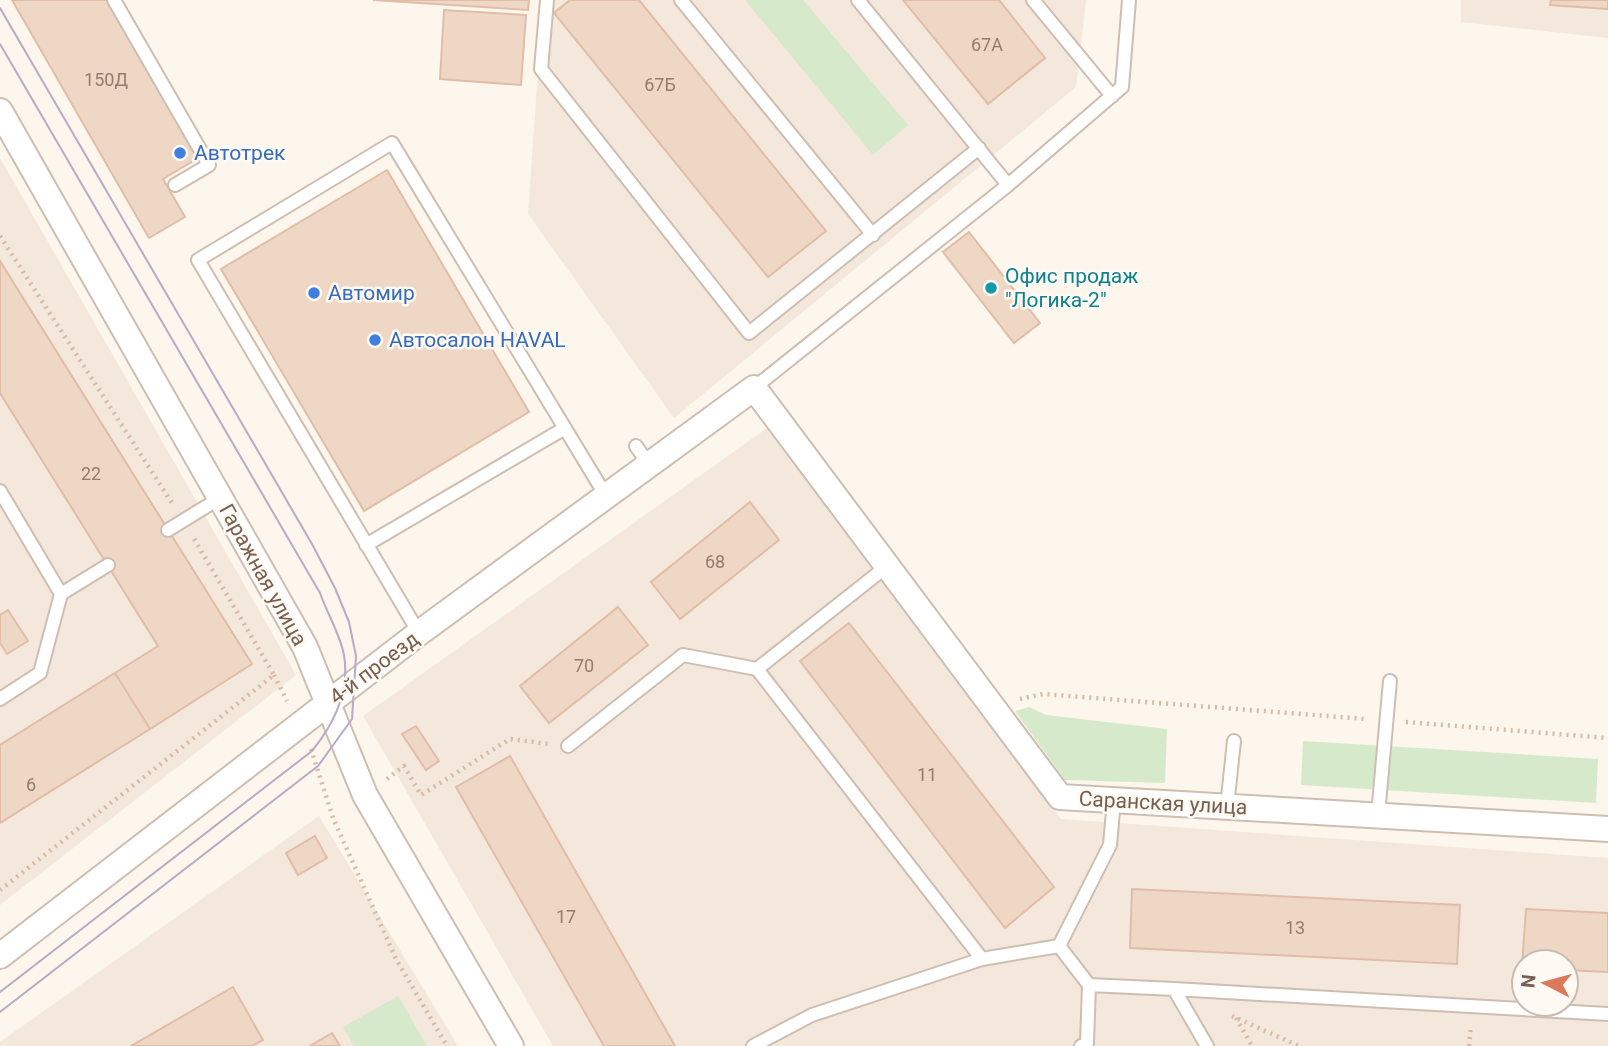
<svg xmlns="http://www.w3.org/2000/svg" width="1608" height="1046" viewBox="0 0 1608 1046" font-family="Roboto,sans-serif">
<style>
.residential{fill:#f3e8db;fill-rule:evenodd}
.green{fill:#d7e9cb}
.building{fill:#efd7c6;stroke:#e1bda7;stroke-width:2}
.lines{fill:none;stroke-linecap:round;stroke-linejoin:round}
.service-casing{stroke:#cebeb2;stroke-width:16}
.minor-casing{stroke:#cebeb2;stroke-width:28}
.path{stroke:#d5baa8;stroke-width:4.5;stroke-dasharray:2 5;stroke-linecap:butt}
.service{stroke:#fff;stroke-width:12}
.minor{stroke:#fff;stroke-width:24}
.tram{stroke:#b9aac6;stroke-width:2}
.shop-dot{fill:#3f7fe0;stroke:#fefaf3;stroke-width:2.5}
.culture-dot{fill:#0f9aa8;stroke:#fefaf3;stroke-width:2.5}
.labels{text-anchor:middle;dominant-baseline:central;stroke-width:5;stroke-linejoin:round;paint-order:stroke}
.number-label{font-size:18px;fill:#947c6e}
.shop-label{font-size:21px;fill:#366cbe;stroke:#fefaf3;text-anchor:start}
.culture-label{font-size:21px;fill:#0d838f;stroke:#fefaf3;text-anchor:start}
.street-label{font-size:21px;fill:#765e50;stroke:#fefaf3}
</style>
<rect width="100%" height="100%" fill="#fcf6ec"/>
<path class="residential" d="M543,0H1086L1076,87L674,418L528,214Z
M1461,0H1608V38L1461,22Z
M0,158L296,675L0,905Z
M767,428L1061,819L1608,858V1046H553L363,716ZM1524,962H1566V1004H1524Z
M319,816L458,1046H0V1042Z"/>
<path class="green" d="M745,0H803L908,125L873,155Z
M1029,707L1046,715L1167,729L1165,783L1065,780L1015,711Z
M1303,741L1598,759L1596,803L1301,785Z
M398,996L427,1046H354L343,1027Z"/>
<path class="building" d="M12,0H110L200,157L163,179L185,217L149,238Z
M373,0H529L528,10Z
M570,0H639L826,231L768,277L554,13Z
M903,0H999L1045,58L988,104Z
M1551,0H1608V9L1550,5Z
M444,10L526,15L521,85L440,79Z
M387,170L529,412L364,511L221,269Z
M969,232L1040,323L1014,343L943,252Z
M0,261L252,664L150,729L115,673L158,646L0,393Z
M750,502L779,540L680,619L651,582Z
M618,607L648,645L549,723L520,686Z
M8,610L28,641L7,654L0,643V615Z
M849,623L1054,887L1005,928L800,661Z
M115,673L150,729L0,823V745Z
M416,726L439,761L426,770L402,734Z
M510,756L675,1046H604L456,787Z
M315,836L327,858L298,875L286,853Z
M1132,889L1460,905L1457,964L1130,948Z
M1526,909L1608,913V972L1566,970V962H1524L1522,967Z
M233,987L263,1040L252,1046H131Z
M332,1033L340,1046H310Z"/>
<g class="lines">
<g class="service-casing">
<path id="service" d="M114,0L209,165L175,185
M547,0L541,69L749,333L979,148
M681,0L873,235
M858,0L1008,185
M1033,0L1112,96
M754,388L1008,185L1122,87L1129,0
M636,446L649,465
M0,491L61,594
M168,530L220,498
M366,545L565,428
M886,567L757,669L982,959
M419,633L198,260L392,143L606,496
M0,699L40,673L61,594L108,565
M568,746L683,655L757,669
M1227,807L1234,741
M1378,815L1390,681
M1059,946L1089,985L1174,989L1207,1046
M1174,989L1608,1014
M753,1046L812,1015L982,959L1059,946L1110,845L1114,800
M1081,1046L1087,1043L1089,985"/>
</g>
<g class="minor-casing">
<path id="minor" d="M0,111L305,647L365,795L511,1046
M0,956L419,633L754,388L1060,797L1608,829"/>
</g>
<path class="path" d="M0,236L172,503
M274,675L287,701
M1020,699L1043,694L1366,719
M1406,722L1608,738
M311,749L333,818L396,959L447,1046
M387,779L404,766L421,795L510,739L549,744
M0,890L274,675L193,537
M1232,1016L1299,1046
M1236,1018L1252,1046
M1469,1046L1471,1026"/>
<use href="#service" class="service"/>
<use href="#minor" class="minor"/>
<path class="tram" d="M0,8L312,544L335,588L349,622L356,656L352,719L318,766L0,1012
M0,44L320,593C327,613 340,634 344,655C350,691 334,724 312,751L0,992"/>
</g>
<g class="shop-dot">
<circle cx="180" cy="153" r="7"/>
<circle cx="314" cy="293" r="7"/>
<circle cx="375" cy="340" r="7"/>
</g>
<circle class="culture-dot" cx="991" cy="288" r="7"/>
<g class="labels">
<g class="number-label">
<text x="987" y="44">67А</text>
<text x="106" y="79">150Д</text>
<text x="660" y="84">67Б</text>
<text x="91" y="473">22</text>
<text x="715" y="561">68</text>
<text x="584" y="665">70</text>
<text x="927" y="774">11</text>
<text x="31" y="784">6</text>
<text x="566" y="916">17</text>
<text x="1295" y="927">13</text>
</g>
<g class="shop-label">
<text x="194" y="153">Автотрек</text>
<text x="328" y="293">Автомир</text>
<text x="389" y="340">Автосалон HAVAL</text>
</g>
<g class="culture-label">
<text x="1005" y="276">Офис продаж<tspan x="1005" dy="24">"Логика-2"</tspan></text>
</g>
<g class="street-label">
<text transform="translate(263 575) rotate(61)">Гаражная улица</text>
<text transform="translate(374 668) rotate(-37)">4-й проезд</text>
<text transform="translate(1163 803) rotate(3)">Саранская улица</text>
</g>
</g>
<g transform="translate(1545 983) rotate(276)"><circle r="33" fill="#fefaf3" stroke="#c8bcb2" stroke-width="2"/>
<path d="M0-5L12 26L0 18L-12 26Z" fill="#dc795b"/>
<text y="-10" font-size="19" font-weight="bold" text-anchor="middle" fill="#765e50">N</text>
</g>
</svg>
